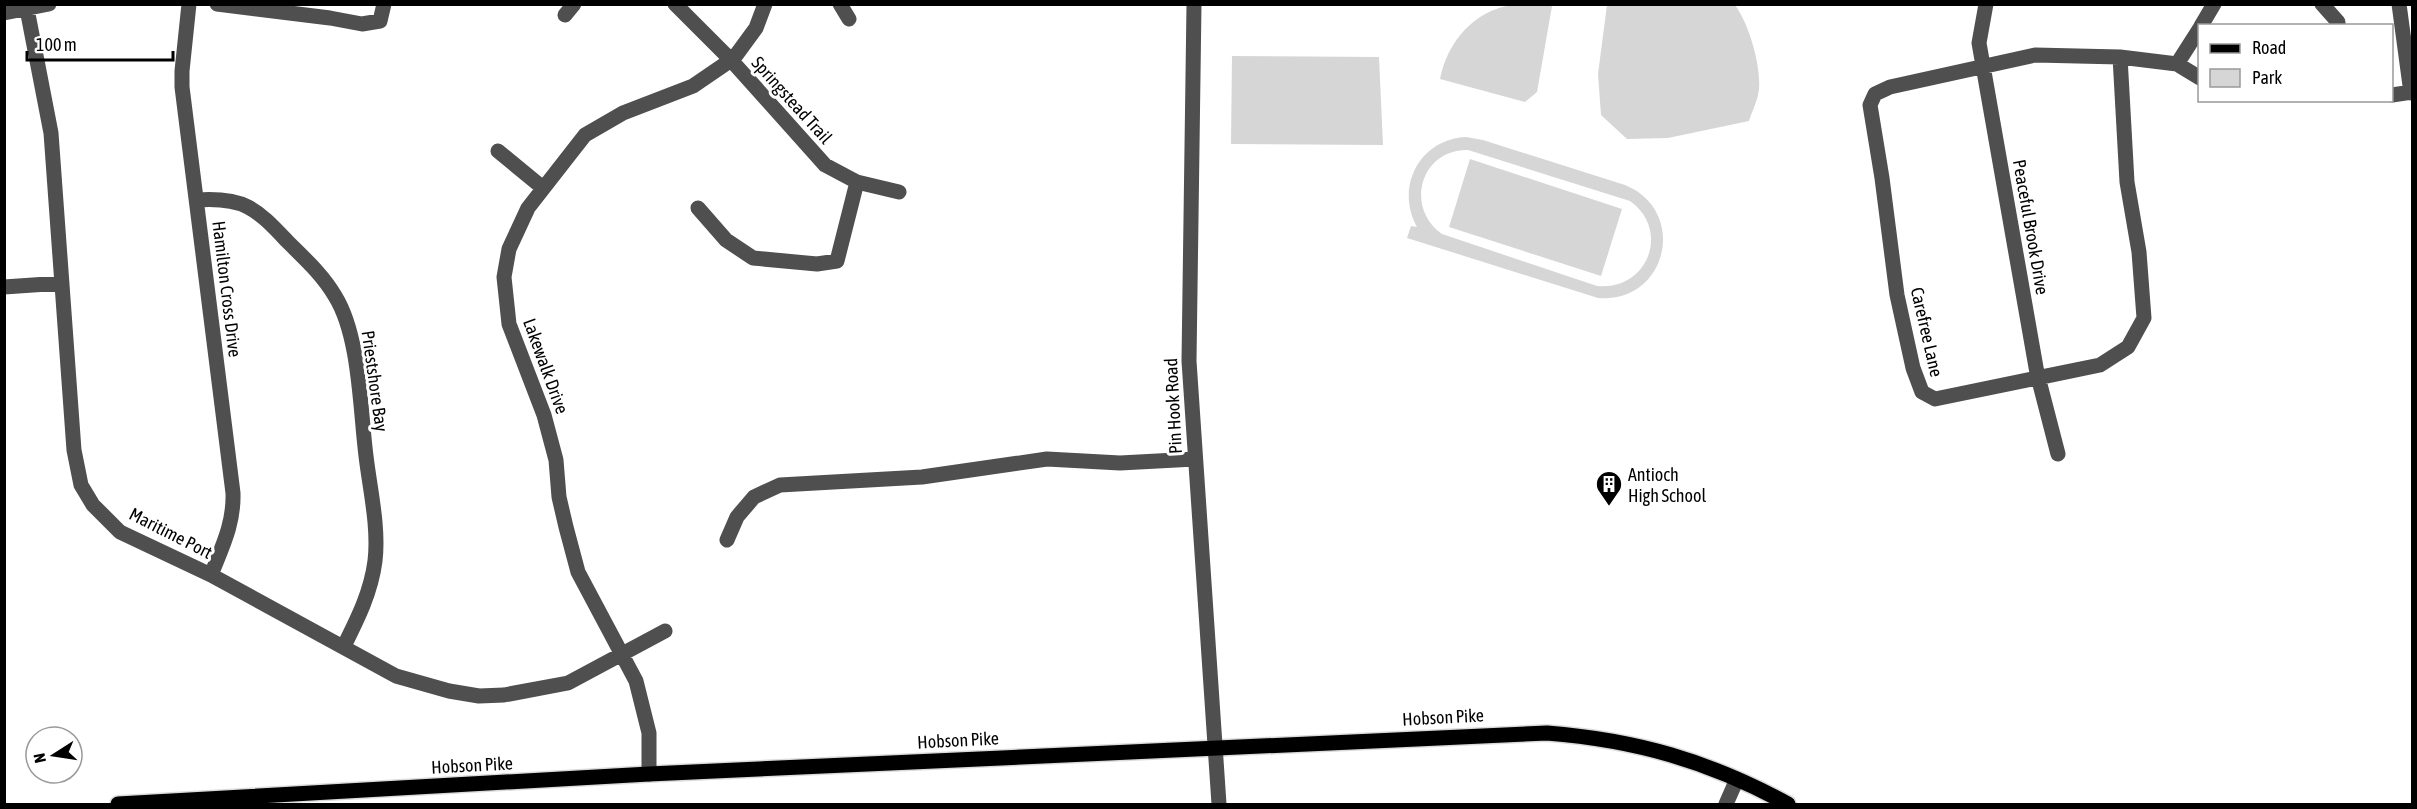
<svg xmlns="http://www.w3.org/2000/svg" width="2417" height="809" viewBox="0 0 2417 809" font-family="'Asap Condensed',sans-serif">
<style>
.green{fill:#d6d6d6;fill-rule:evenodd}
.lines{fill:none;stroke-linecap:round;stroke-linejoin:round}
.major-casing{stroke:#dbdbdb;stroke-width:18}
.minor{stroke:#4f4f4f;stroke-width:15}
.major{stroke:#000;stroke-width:15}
.labels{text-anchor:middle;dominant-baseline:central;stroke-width:6;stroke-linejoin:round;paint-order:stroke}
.street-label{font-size:18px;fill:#000;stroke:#fff}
.poi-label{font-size:18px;fill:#000;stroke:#fff;text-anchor:start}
</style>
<rect width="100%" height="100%" fill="#fff"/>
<path class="green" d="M1547,5L1552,6L1537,92L1525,102L1440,79C1447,43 1474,9 1514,5C1524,3 1536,4 1547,5Z
M1607,5H1735C1749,24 1761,65 1759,89C1758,100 1752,111 1749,121L1668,138L1627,139L1601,115L1598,74Z
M1232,56L1379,57L1383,145L1231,144Z
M1466,137L1483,140L1625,185C1689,211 1667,304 1598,298L1407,238L1411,226L1417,227C1395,188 1419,139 1466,137ZM1468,150L1630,201C1671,230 1648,291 1597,286L1442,234C1404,207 1421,149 1468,150Z
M1470,159L1622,209L1601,276L1449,227Z"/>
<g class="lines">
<g class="major-casing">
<path id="major" d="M118,804L649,774L1547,733C1636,740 1709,761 1788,804"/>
</g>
<path class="minor" d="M189,4L182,71V87L233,493C234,524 222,547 211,575
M217,4L330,18L362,24L380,21L384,4
M675,4L731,60L825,165L857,182L899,192
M840,4L849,19
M1194,4L1189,361L1219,804
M1986,4L1979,43L2037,373L2058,454
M2322,4L2338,22V26
M2399,4L2411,93
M27,9L51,133L74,450L81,485L93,505L120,532L211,575L396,676L449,691L479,696L504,695L568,683L665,631
M4,13L49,4
M565,15L574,4
M2201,26L2214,4
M2035,55L2120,57L2127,182L2139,252L2144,318L2128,347L2100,365L1935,399L1922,392L1913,368L1897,295L1882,178L1870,105L1875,94L1890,87Z
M2120,57L2177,64L2200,78
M2177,64L2200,28
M2392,95L2412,92
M498,151L543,188
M197,200C244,197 256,208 287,241C304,258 323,275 335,296C360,336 360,409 366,456C370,490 379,527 375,561C371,592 358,618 344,646
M698,208L726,240L753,258L817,264L837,261L857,182
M4,287L62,283
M727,540L737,517L754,497L780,485L922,477L1047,459L1120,463L1195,459
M649,774V733L636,681L578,572L566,527L559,497L556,460L544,415L509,324L504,277L509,249L528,208L585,135L623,113L693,86L734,58L756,28L765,4
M1726,804L1737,779"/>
<use href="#major" class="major"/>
</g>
<defs>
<g id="building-pin" transform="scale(1.35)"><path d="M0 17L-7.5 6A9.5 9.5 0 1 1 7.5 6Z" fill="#000" stroke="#fff"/><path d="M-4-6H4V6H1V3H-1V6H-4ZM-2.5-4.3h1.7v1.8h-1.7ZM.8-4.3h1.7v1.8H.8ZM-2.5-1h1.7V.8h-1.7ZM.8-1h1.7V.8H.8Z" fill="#fff"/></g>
</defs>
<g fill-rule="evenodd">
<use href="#building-pin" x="1609" y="484"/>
</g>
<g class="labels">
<g class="street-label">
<text transform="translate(792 100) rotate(48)">Springstead Trail</text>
<text transform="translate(2031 227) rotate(80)">Peaceful Brook Drive</text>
<text transform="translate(227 289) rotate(83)">Hamilton Cross Drive</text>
<text transform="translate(1927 332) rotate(77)">Carefree Lane</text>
<text transform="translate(546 366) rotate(70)">Lakewalk Drive</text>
<text transform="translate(375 381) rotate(82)">Priestshore Bay</text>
<text transform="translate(1173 406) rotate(-93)">Pin Hook Road</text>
<text transform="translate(171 533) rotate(27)">Maritime Port</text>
<text transform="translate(1443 717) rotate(-3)">Hobson Pike</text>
<text transform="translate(958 740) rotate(-3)">Hobson Pike</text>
<text transform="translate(472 765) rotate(-3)">Hobson Pike</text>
</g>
<g class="poi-label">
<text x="1628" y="474">Antioch<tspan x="1628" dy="21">High School</tspan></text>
</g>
</g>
<rect width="2417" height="809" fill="none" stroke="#000000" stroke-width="12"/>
<rect x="2198" y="24" width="195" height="78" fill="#ffffff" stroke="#999999" stroke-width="1.5"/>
<rect x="2210" y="44" width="30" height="9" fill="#000000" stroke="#999999" stroke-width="1.5"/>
<text x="2252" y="54" font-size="18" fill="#000000">Road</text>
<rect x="2210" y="69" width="30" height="18" fill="#d6d6d6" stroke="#999999" stroke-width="1.5"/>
<text x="2252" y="84" font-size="18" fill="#000000">Park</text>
<g transform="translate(54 755) rotate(258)"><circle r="28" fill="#ffffff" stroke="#999999" stroke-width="1.5"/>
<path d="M0-4.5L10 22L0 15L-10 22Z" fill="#000000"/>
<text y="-9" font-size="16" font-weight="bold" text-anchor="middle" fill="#000000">N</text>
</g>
<path d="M27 51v9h146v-9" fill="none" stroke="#000000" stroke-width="3"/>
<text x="36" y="51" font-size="18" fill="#000000" stroke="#ffffff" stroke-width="4.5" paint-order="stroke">100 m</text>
</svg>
